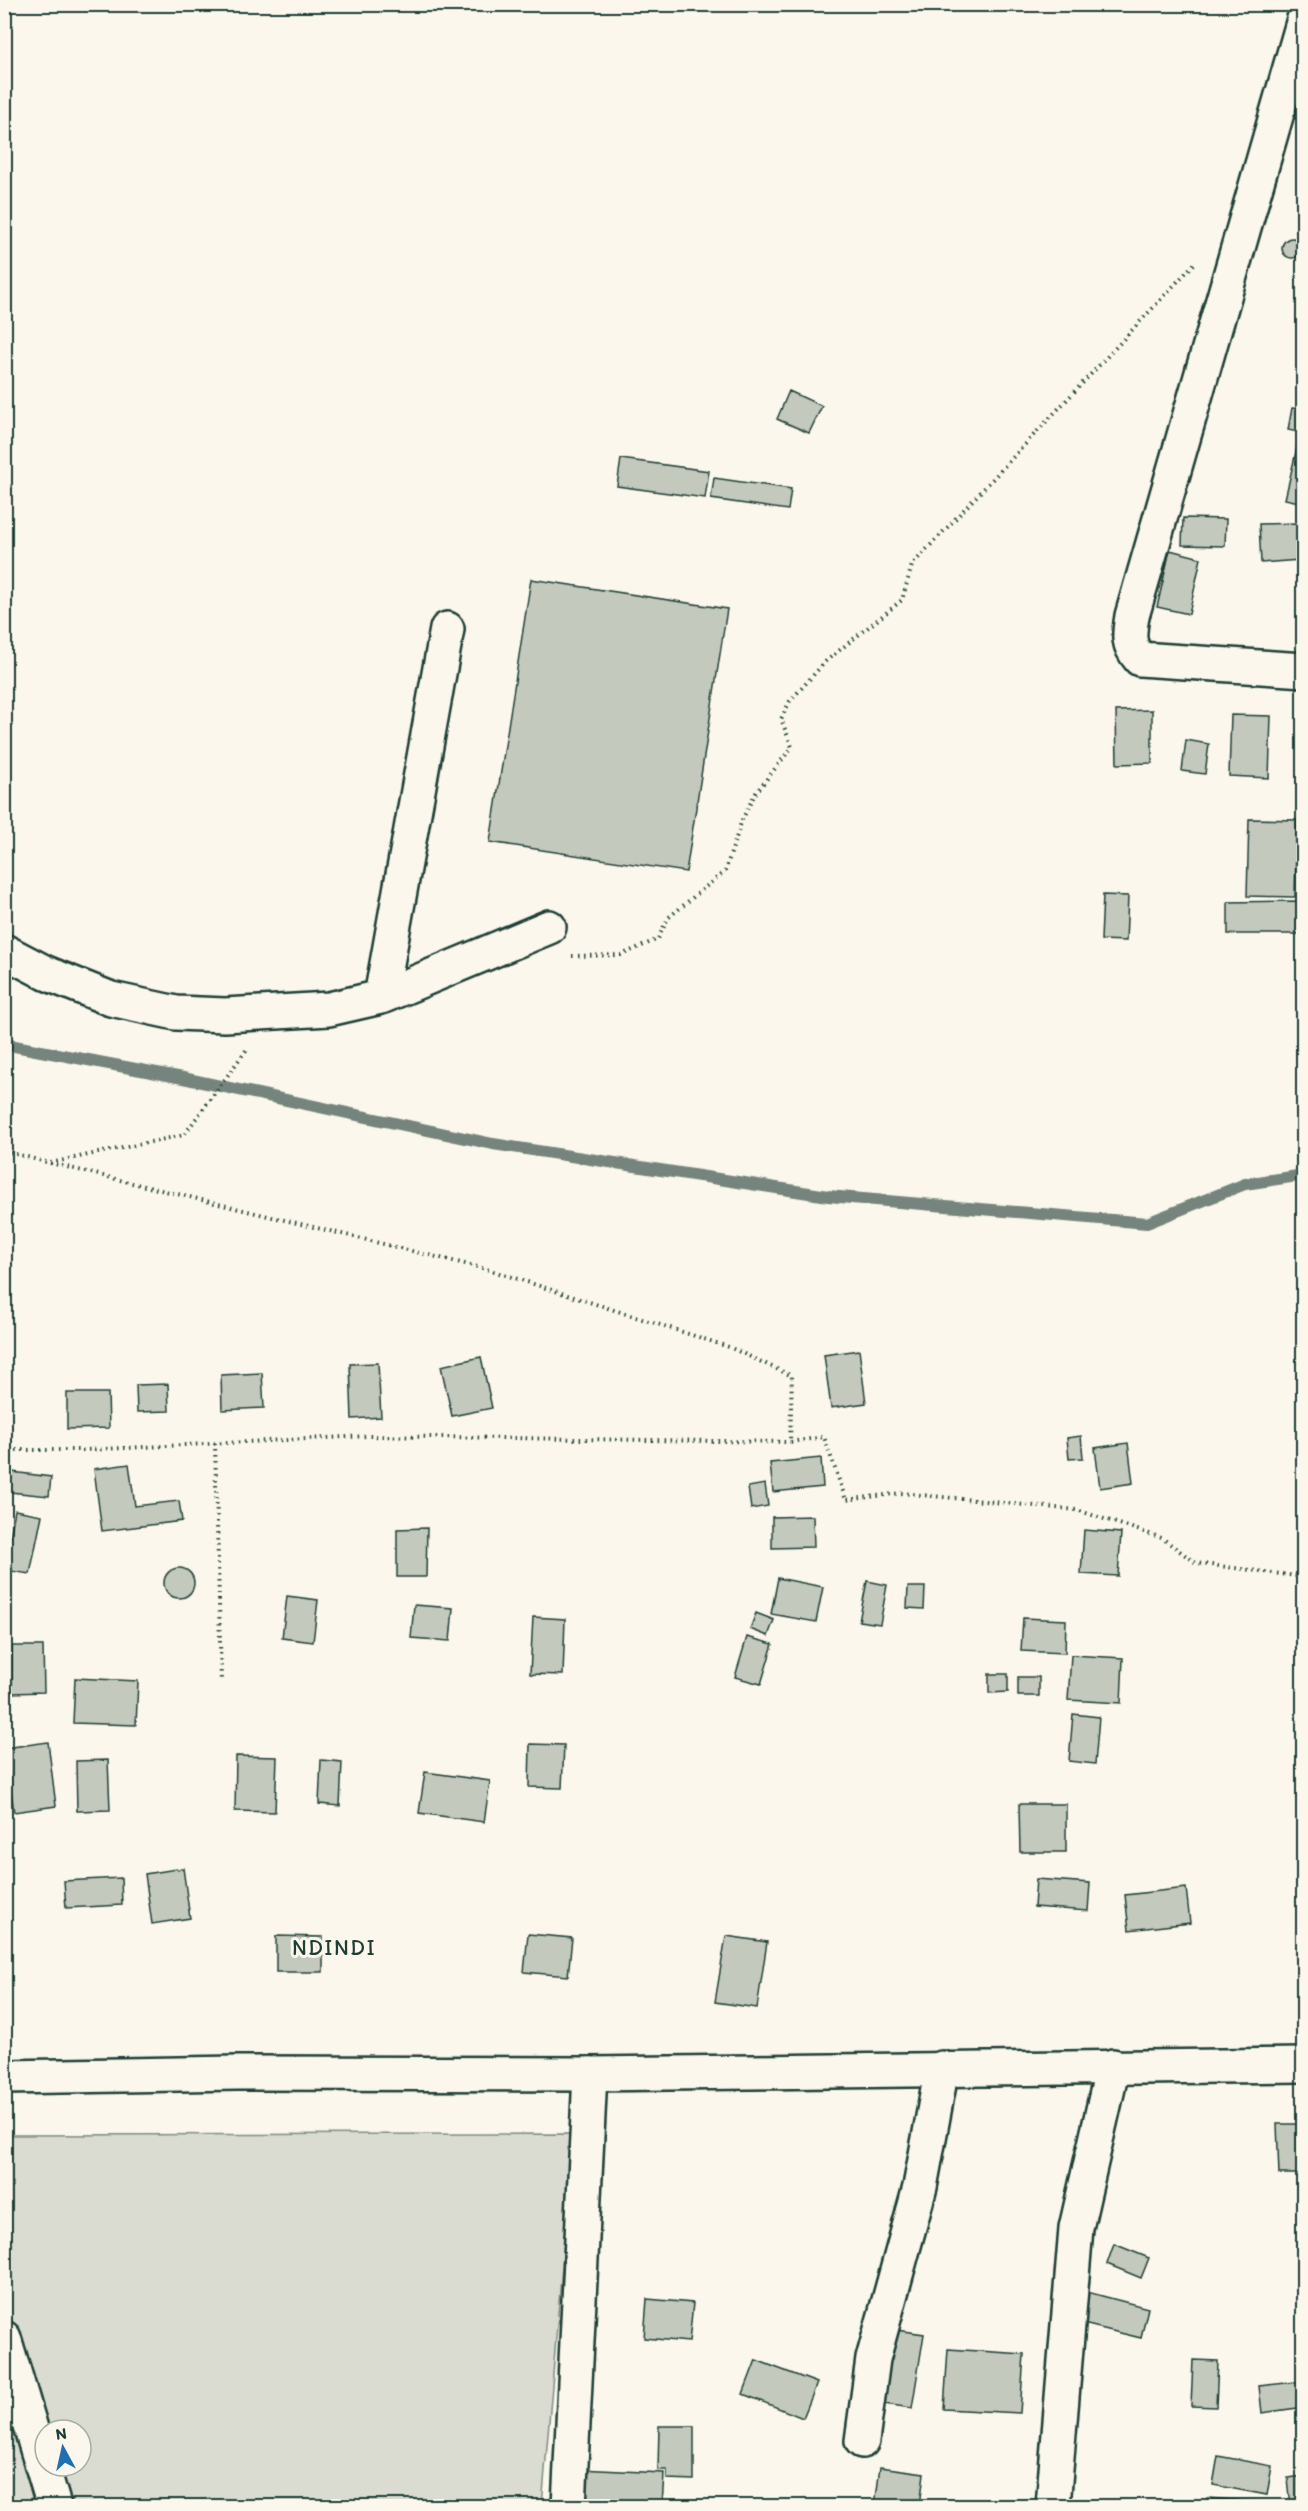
<svg xmlns="http://www.w3.org/2000/svg" width="1308" height="2511" viewBox="0 0 1308 2511" font-family="Itim,sans-serif">
<style>
.green{fill:#dbdcd1;stroke:#7d8c82;stroke-width:1.5;fill-rule:evenodd}
.lines{fill:none;stroke-linecap:round;stroke-linejoin:round}
.stream{stroke:#74847b;stroke-width:12}
.building{fill:#c4c9be;stroke:#1f3d34;stroke-width:1.5}
.minor-casing{stroke:#1f3d34;stroke-width:38}
.major-casing{stroke:#1f3d34;stroke-width:38}
.path{stroke:#1f3d34;stroke-width:4;stroke-dasharray:1.5 4.5;stroke-linecap:butt}
.minor{stroke:#fbf7ec;stroke-width:33}
.major{stroke:#fbf7ec;stroke-width:33}
.labels{text-anchor:middle;dominant-baseline:central;stroke-width:6;stroke-linejoin:round;paint-order:stroke}
.neighbourhood-label{font-size:22px;letter-spacing:1.5px;fill:#1f3d34;stroke:#fbf7ec}
</style>
<rect width="100%" height="100%" fill="#fbf7ec"/>
<filter id="ink" filterUnits="userSpaceOnUse"><feTurbulence type="fractalNoise" baseFrequency=".0167" numOctaves="2"/><feDisplacementMap in="SourceGraphic" scale="12" xChannelSelector="R" yChannelSelector="G"/><feConvolveMatrix kernelMatrix="1 2 1 2 8 2 1 2 1" color-interpolation-filters="sRGB"/></filter>
<g filter="url(#ink)">
<path class="green" d="M573,2134L542,2506H5L4,2135ZM45,2430H81V2466H45Z"/>
<g class="lines">
<path class="stream" d="M4,1044L183,1078L493,1144L828,1196L1147,1223L1245,1184L1304,1175"/>
</g>
<path class="building" d="M1297,84L1304,85V120L1292,118Z
M1282 248a10 10 0 1 1 20 0a10 10 0 1 1-20 0Z
M789,391L822,406L809,433L777,419Z
M1292,408L1304,410V433L1288,430Z
M1298,443L1304,444V503L1285,499Z
M621,459L709,471L705,498L617,486Z
M714,478L791,489L788,510L711,499Z
M1183,518L1226,519L1225,546L1182,545Z
M1298,523L1300,560L1261,563L1259,524Z
M1170,550L1201,558L1189,614L1157,607Z
M531,579L727,609L686,872L490,842Z
M1152,710V763L1117,764L1116,711Z
M1231,715L1271,716L1269,778L1229,776Z
M1186,740L1209,744L1205,774L1182,771Z
M1249,819L1297,820L1295,897L1247,896Z
M1103,895L1128,896L1126,941L1101,940Z
M1300,901L1301,934H1228V902Z
M859,1350L866,1403L831,1408L824,1355Z
M481,1357L492,1408L452,1416L441,1366Z
M378,1363L381,1417L352,1419L350,1364Z
M262,1373L264,1408L222,1410L221,1375Z
M168,1384L169,1411L137,1412L136,1385Z
M67,1393H108L109,1428L67,1429Z
M1081,1436L1083,1458L1069,1459L1067,1438Z
M1128,1443L1133,1483L1100,1488L1095,1448Z
M821,1458L823,1487L773,1492L770,1463Z
M129,1464L135,1506L179,1501L182,1521L102,1531L94,1469Z
M12,1472L51,1477L49,1496L10,1492Z
M765,1484L768,1506L751,1509L748,1487Z
M15,1510L42,1515L30,1574L4,1570Z
M813,1516L814,1547L772,1548V1517Z
M427,1528L426,1577H397V1529Z
M1084,1530L1121,1533L1118,1576L1081,1574Z
M164 1583a15 15 0 1 1 30 0a15 15 0 1 1-30 0Z
M778,1578L823,1587L816,1622L771,1614Z
M867,1581L887,1585L880,1624L859,1621Z
M908,1587H925L924,1609L907,1608Z
M287,1596L318,1600L313,1642L282,1638Z
M414,1605L453,1608L450,1641L411,1638Z
M756,1613L774,1620L768,1636L750,1629Z
M533,1617L565,1619L563,1675L530,1674Z
M1023,1618L1066,1620L1065,1653L1021,1651Z
M747,1637L773,1644L761,1684L735,1677Z
M12,1646H43L44,1692L12,1693Z
M1071,1655L1123,1658L1121,1703L1068,1700Z
M989,1674H1008V1692L989,1693Z
M1018,1677H1039V1696H1018Z
M75,1678L138,1681L136,1725L73,1723Z
M1073,1714L1099,1717L1095,1764L1069,1761Z
M48,1742L56,1806L14,1812L5,1748Z
M530,1744L564,1745L562,1788L529,1787Z
M236,1756L277,1757L275,1812L235,1811Z
M108,1760L110,1810L77,1811L76,1761Z
M321,1760L342,1762L340,1806L319,1804Z
M425,1772L490,1781L484,1822L419,1813Z
M1019,1804H1066V1852H1020Z
M183,1868L190,1918L152,1924L145,1874Z
M121,1878L122,1905L66,1908L64,1881Z
M1036,1879L1090,1883L1088,1911L1034,1907Z
M1186,1888L1190,1923L1129,1930L1125,1895Z
M528,1934L572,1938L568,1976L524,1972Z
M276,1936L323,1937V1972H276Z
M726,1936L767,1942L757,2008L715,2002Z
M1277,2124H1301L1303,2174H1279Z
M1114,2244L1149,2258L1141,2278L1107,2264Z
M1087,2292L1148,2308L1141,2338L1079,2323Z
M647,2299L693,2303L689,2342L644,2338Z
M882,2328L924,2334L912,2408L870,2402Z
M948,2349L1024,2354L1020,2413L944,2409Z
M756,2360L817,2383L803,2418L743,2394Z
M1193,2360L1218,2361L1216,2407L1191,2406Z
M1304,2381V2407L1262,2413L1259,2386Z
M659,2426H694V2480L667,2479V2470H658Z
M1218,2456L1272,2466L1267,2495L1213,2485Z
M880,2467L924,2473L920,2506H875Z
M578,2469L664,2473L662,2506H577Z
M1304,2476V2506H1291L1288,2478Z
M1207,2498L1258,2502L1257,2506H1207Z"/>
<g class="lines">
<g class="minor-casing">
<path id="minor" d="M1304,19L1132,616C1129,635 1127,644 1140,659L1304,670
M4,951L46,973L111,999L176,1013L225,1015L329,1009L381,997L549,927
M381,997L447,629
M4,2338L54,2506
M862,2441L873,2359L920,2187L942,2068
M569,2506L590,2074
M1053,2506L1076,2228L1113,2066"/>
</g>
<g class="major-casing">
<path id="major" d="M4,2077L238,2073L590,2074L1304,2065"/>
</g>
<path class="path" d="M572,956L621,955L658,939L668,918L725,871L742,820L755,794L792,747L781,719L790,701L826,661L902,600L912,565L1194,264
M4,1151L50,1163L184,1135L247,1049
M50,1163L490,1270L729,1347L792,1376L790,1442L824,1437L846,1500L901,1493L1077,1510L1162,1538L1196,1563L1304,1577
M215,1443L221,1682
M4,1450H84L367,1436L790,1442"/>
<use href="#minor" class="minor"/>
<use href="#major" class="major"/>
</g>
</g>
<g class="labels">
<g class="neighbourhood-label">
<text x="334" y="1947">NDINDI</text>
</g>
</g>
<rect width="1308" height="2511" fill="none" stroke="#fbf7ec" stroke-width="24"/>
<rect x="12" y="12" width="1284" height="2487" fill="none" stroke="#1f3d34" stroke-width="2" filter="url(#ink)"/>
<g transform="translate(63 2448) rotate(352)"><circle r="28" fill="#fbf7ec" stroke="#a3ada2" stroke-width="1.5"/>
<path d="M0-4.5L10 22L0 15L-10 22Z" fill="#1f6fb2"/>
<text y="-9" font-size="16" font-weight="bold" text-anchor="middle" fill="#1f3d34">N</text>
</g>
</svg>
